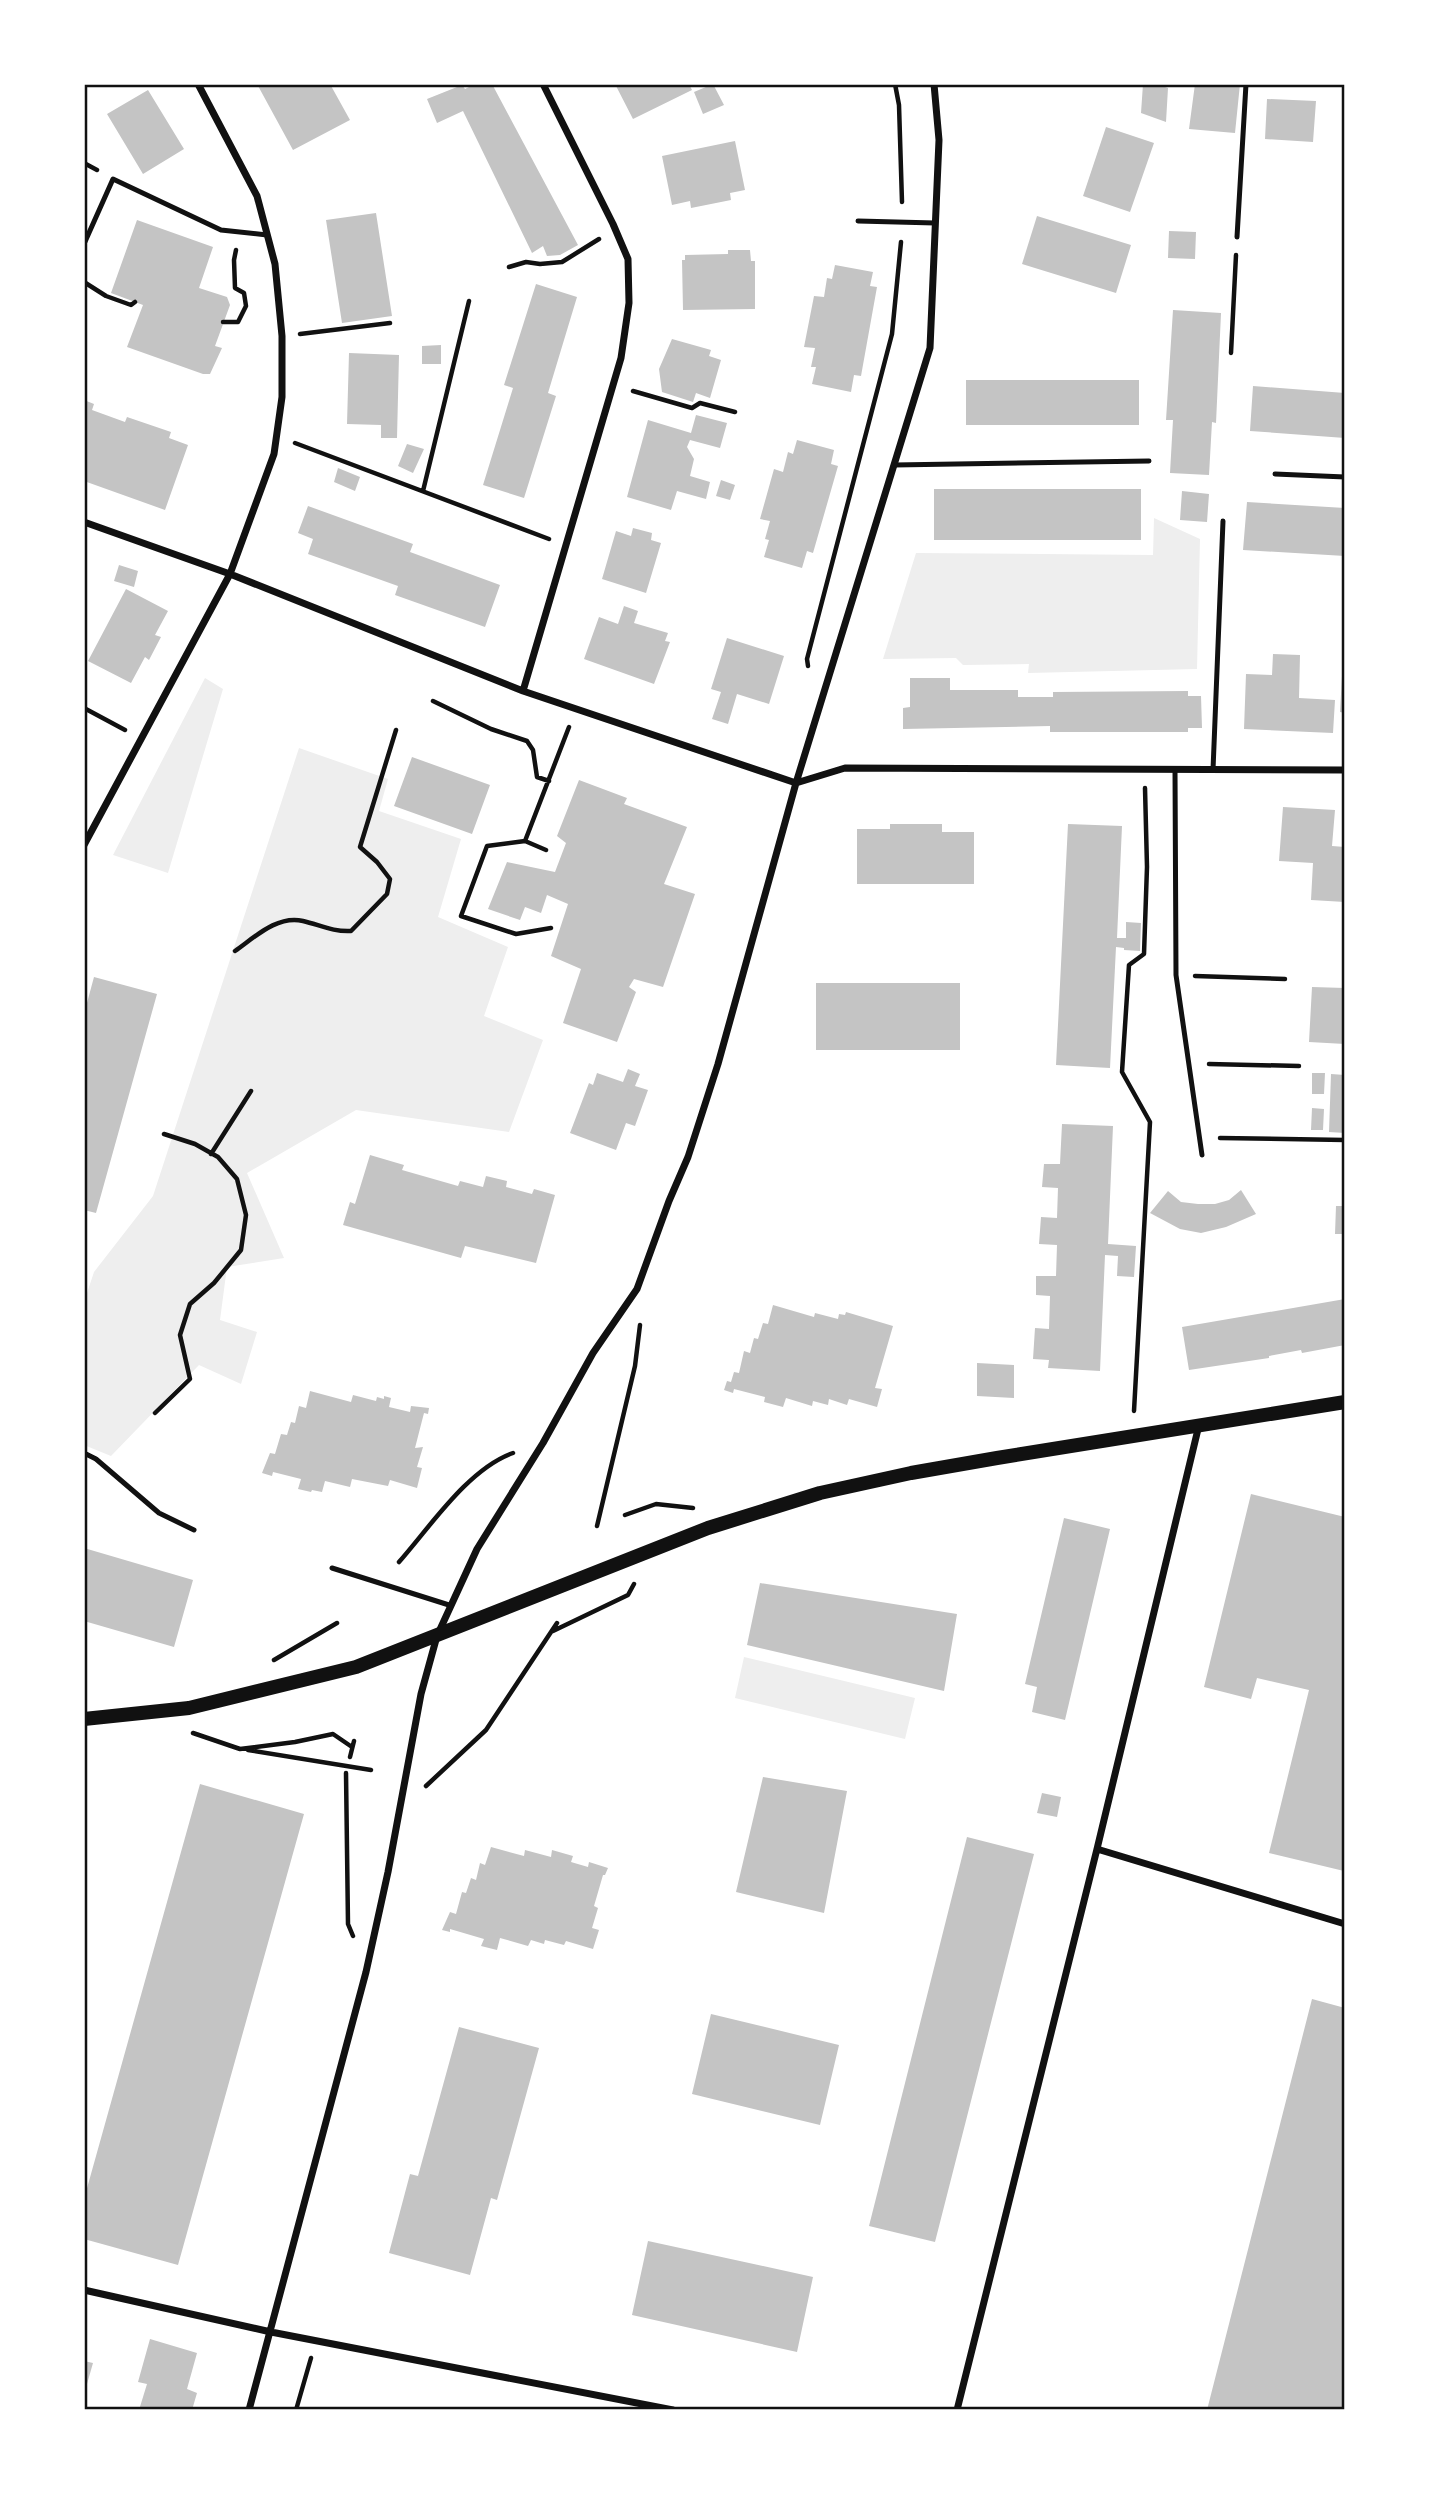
<svg xmlns="http://www.w3.org/2000/svg" width="1429" height="2494" viewBox="0 0 1429 2494" font-family="'PT Sans Narrow',sans-serif">
<style>
.green{fill:#eee}
.building{fill:#c4c4c4}
.lines{fill:none;stroke-linecap:round;stroke-linejoin:round}
.path{stroke:#111;stroke-width:4.5}
.service{stroke:#111;stroke-width:5}
.minor{stroke:#111;stroke-width:7}
.secondary{stroke:#111;stroke-width:14}
.neatline{fill:none;stroke:#111;stroke-width:2.5}
</style>
<rect width="100%" height="100%" fill="#fff"/>
<path class="green" d="M1154,518L1200,539L1197,669L1028,673L1029,664L963,665L956,658L883,659L916,553L1153,555Z
M205,678L223,689L168,873L113,855Z
M299,748L388,779L379,811L461,839L438,917L508,947L484,1016L543,1040L509,1132L356,1110L247,1173L284,1258L227,1267L220,1320L257,1332L241,1384L199,1365L111,1456L84,1445V1302L94,1272L153,1196Z
M744,1657L915,1698L905,1739L735,1698Z"/>
<path class="building" d="M257,84H330L350,120L293,150Z
M475,84H492L578,245L560,255L547,256L543,246L532,253L463,111L437,123L427,99L462,85L465,89Z
M615,84H689L692,90L633,119Z
M713,84L724,105L703,114L694,92Z
M1143,84H1156L1168,88L1166,122L1141,113Z
M1195,84H1240L1235,133L1189,129Z
M148,90L184,149L143,174L107,114Z
M1267,99L1316,101L1313,142L1265,139Z
M1106,127L1154,143L1130,212L1083,196Z
M735,141L745,190L730,193L731,200L691,208L690,201L672,205L662,156Z
M376,213L392,316L342,323L326,220Z
M1037,216L1131,245L1116,293L1022,264Z
M137,220L213,247L199,288L227,297L230,305L215,346L222,348L210,374H203L127,347L143,305L111,293Z
M1169,231L1196,232L1195,259L1168,258Z
M728,250H750L751,261H755V309L683,310L682,260H685V255L728,254Z
M835,265L873,272L870,286L877,287L861,376L854,375L851,392L812,384L816,367H811L815,348L804,347L814,296L824,297L827,278L832,279Z
M536,284L577,297L548,393L556,396L524,498L483,485L513,388L504,385Z
M1173,310L1221,313L1216,423L1212,422L1209,475L1170,473L1173,420H1166Z
M672,339L711,350L709,356L721,360L710,398L696,393L693,402L662,392L659,369Z
M441,345V364H422V346Z
M349,353L399,355L397,438H381V425L347,424Z
M966,380H1139V425H966Z
M1253,386L1345,393V438L1250,431Z
M84,400L94,404L92,410L125,422L127,417L171,432L169,438L188,445L165,510L84,481Z
M696,415L727,423L720,448L690,440L687,447L694,459L690,476L710,482L706,499L677,491L671,510L627,497L648,420L691,433Z
M797,440L834,450L831,464L838,466L813,553L807,551L802,568L764,557L769,540L765,539L770,521L760,519L774,469L783,472L788,452L793,454Z
M407,444L424,449L413,473L398,466Z
M338,468L360,477L355,491L334,482Z
M721,480L735,485L730,500L716,496Z
M934,489H1141V540H934Z
M1182,491L1209,494L1207,522L1180,520Z
M1247,502L1345,508V556L1243,550Z
M308,506L413,544L410,552L500,585L485,627L395,595L398,586L308,554L313,539L298,533Z
M633,528L652,533L651,540L661,543L646,593L602,579L616,531L631,536Z
M119,565L138,571L134,587L114,581Z
M126,589L168,611L155,635L161,637L149,660L145,657L131,683L88,661Z
M624,606L638,611L634,623L668,633L665,641L670,642L654,684L584,659L599,617L618,624Z
M727,638L784,656L769,704L737,694L728,724L712,719L721,692L711,689Z
M1273,654L1300,655L1299,698L1335,700L1333,733L1244,729L1246,674L1272,675Z
M1343,658H1345V713L1340,712Z
M910,678H950V690H1018V697H1053V692L1188,691V696H1201L1202,728H1188V732H1050V726L903,729V708L910,707Z
M412,757L490,785L472,834L394,806Z
M579,780L627,798L624,804L687,827L664,884L695,894L663,987L634,979L629,987L636,992L617,1042L563,1023L581,969L551,956L568,904L547,895L541,913L525,907L520,920L488,909L507,862L555,872L566,843L557,836Z
M1283,807L1335,810L1332,846L1345,847V902L1311,900L1313,863L1279,861Z
M890,824H942V832H974V884H857V829H890Z
M1068,824L1122,826L1117,938H1126V922L1141,923L1140,951L1124,950V948L1116,947L1110,1068L1056,1065Z
M94,977L157,994L96,1213L84,1210V1014Z
M816,983H960V1050H816Z
M1312,987L1345,988V1044L1309,1042Z
M628,1069L640,1074L635,1086L648,1090L635,1126L626,1123L616,1150L570,1133L589,1083L593,1085L597,1073L623,1082Z
M1312,1073H1325L1324,1094H1312Z
M1331,1074L1345,1075V1133L1329,1132Z
M1312,1108L1324,1109L1323,1130H1311Z
M1062,1124L1113,1126L1108,1244L1136,1246L1134,1277L1117,1276L1118,1256L1105,1255L1100,1371L1048,1368L1049,1360L1033,1359L1035,1328L1049,1329L1050,1296L1036,1295V1276H1056L1057,1245L1039,1244L1041,1217L1057,1218L1058,1188L1042,1187L1044,1164H1060Z
M370,1155L404,1165L402,1170L458,1186L460,1181L483,1187L486,1176L507,1181L506,1187L532,1194L534,1189L555,1195L536,1263L465,1246L461,1258L343,1225L350,1202L355,1204Z
M1241,1190L1256,1214L1226,1227L1201,1233L1180,1229L1150,1213L1168,1191L1181,1202L1198,1204H1215L1229,1200Z
M1336,1206H1345V1234H1335Z
M1345,1299V1345L1302,1353L1301,1350L1269,1356V1358L1189,1370L1182,1327Z
M773,1305L814,1317L815,1313L838,1319L839,1314L845,1315L846,1312L893,1326L875,1388L882,1389L877,1407L849,1399L847,1405L829,1399L828,1405L813,1401L812,1406L786,1398L783,1407L764,1402L765,1397L734,1389L733,1393L724,1390L727,1381L731,1382L734,1372L739,1373L744,1351L750,1353L754,1338L758,1339L763,1323L768,1324Z
M977,1363L1014,1365V1398L977,1396Z
M310,1391L351,1402L353,1395L376,1401L377,1397L384,1399V1396L391,1398L389,1407L410,1412L411,1406L429,1408L428,1414L424,1413L415,1448L423,1447L417,1467L422,1468L417,1488L390,1480L388,1486L352,1479L350,1487L325,1481L322,1492L312,1490L311,1492L298,1489L301,1479L273,1472L272,1476L262,1473L270,1453L275,1454L281,1434L287,1435L291,1422L295,1423L299,1406L306,1408Z
M1251,1494L1345,1517L1344,1871L1269,1853L1309,1690L1257,1678L1251,1699L1204,1687Z
M1064,1518L1110,1529L1065,1720L1032,1712L1037,1687L1025,1684Z
M84,1548L193,1580L174,1647L84,1621Z
M760,1583L957,1614L944,1691L747,1645Z
M763,1777L847,1791L824,1913L736,1892Z
M200,1784L304,1814L178,2265L84,2239V2199Z
M1042,1793L1061,1797L1057,1817L1037,1813Z
M967,1837L1034,1854L935,2242L869,2226Z
M491,1847L524,1856L525,1850L551,1857L552,1850L573,1856L571,1862L588,1867L589,1862L608,1868L605,1875H603L594,1906L598,1908L592,1928L599,1930L593,1949L566,1941L564,1945L545,1940L544,1944L531,1940L528,1946L500,1938L497,1950L481,1946L484,1939L450,1929V1932L442,1930L450,1912L456,1914L462,1892L466,1893L471,1878L476,1880L480,1863L485,1865Z
M1312,1999L1345,2008V2410H1207Z
M711,2014L839,2045L820,2125L692,2094Z
M459,2027L539,2048L497,2200L491,2198L470,2275L389,2253L410,2174L418,2176Z
M648,2241L813,2277L797,2352L632,2315Z
M150,2339L197,2353L187,2389L197,2393L192,2410H139L147,2384L138,2382Z
M84,2361L93,2363L85,2391H84Z"/>
<g class="lines">
<path class="path" d="M895,84L899,105L902,202
M84,163L97,170
M509,267L526,262L540,264L562,262L599,239
M84,282L106,296L131,305L135,302
M223,322H238L246,306L244,293L235,288L234,260L236,250
M300,334L390,323
M1231,353L1236,255
M633,391L692,408L700,403L735,412
M295,443L549,539
M423,491L469,301
M808,666L807,659L892,334L901,242
M433,701L491,729L527,741L533,750L537,777L549,781
M84,708L125,730
M525,841L546,850
M551,928L516,934L461,916L487,846L525,841L569,727
M235,951C255,937 277,915 303,921C320,925 333,932 351,931L387,894L390,879L377,862L360,847L396,730
M1195,976L1285,979
M1209,1064L1299,1066
M1220,1138L1345,1140
M211,1154L251,1091
M1134,1411L1150,1122L1122,1072L1129,965L1144,954L1147,867L1145,788
M155,1413L190,1379L180,1335L190,1304L214,1283L241,1250L246,1215L237,1179L218,1157L195,1144L164,1134
M625,1515L656,1504L693,1508
M597,1526L635,1366L640,1325
M399,1562C430,1527 468,1469 513,1453
M553,1631L628,1595L634,1584
M274,1660L337,1623
M193,1733L240,1749L295,1742L333,1734L352,1747
M248,1750L371,1770
M350,1757L354,1741
M346,1773L348,1924L353,1936
M426,1786L486,1730L557,1623
M296,2410L311,2358"/>
<path class="service" d="M858,221L935,223
M1237,237L1246,84
M84,244L113,179L221,230L267,235
M894,465L1149,461
M1275,474L1345,477
M1175,770L1176,975L1202,1155
M1213,770L1223,521
M84,1453L96,1459L159,1513L194,1530
M332,1568L449,1605"/>
<path class="minor" d="M84,522L230,574L523,691L796,783L845,768L1345,770
M523,691L621,358L629,303L628,259L613,224L543,84
M84,845L230,574L274,454L282,397V336L275,264L257,196L198,84
M1097,1849L1345,1924
M84,2290L271,2332L673,2410
M249,2410L366,1972L388,1872L421,1694L437,1636L477,1549L543,1443L593,1353L637,1289L669,1201L688,1157L718,1064L796,783L930,348L939,140L934,84
M957,2410L1097,1849L1199,1425"/>
<path class="secondary" d="M84,1719L189,1708L356,1667L708,1528L820,1493L911,1473L997,1458L1345,1402"/>
</g>
<rect width="1429" height="2494" fill="none" stroke="#ffffff" stroke-width="172"/>
<rect x="86" y="86" width="1257" height="2322" class="neatline"/>
</svg>
